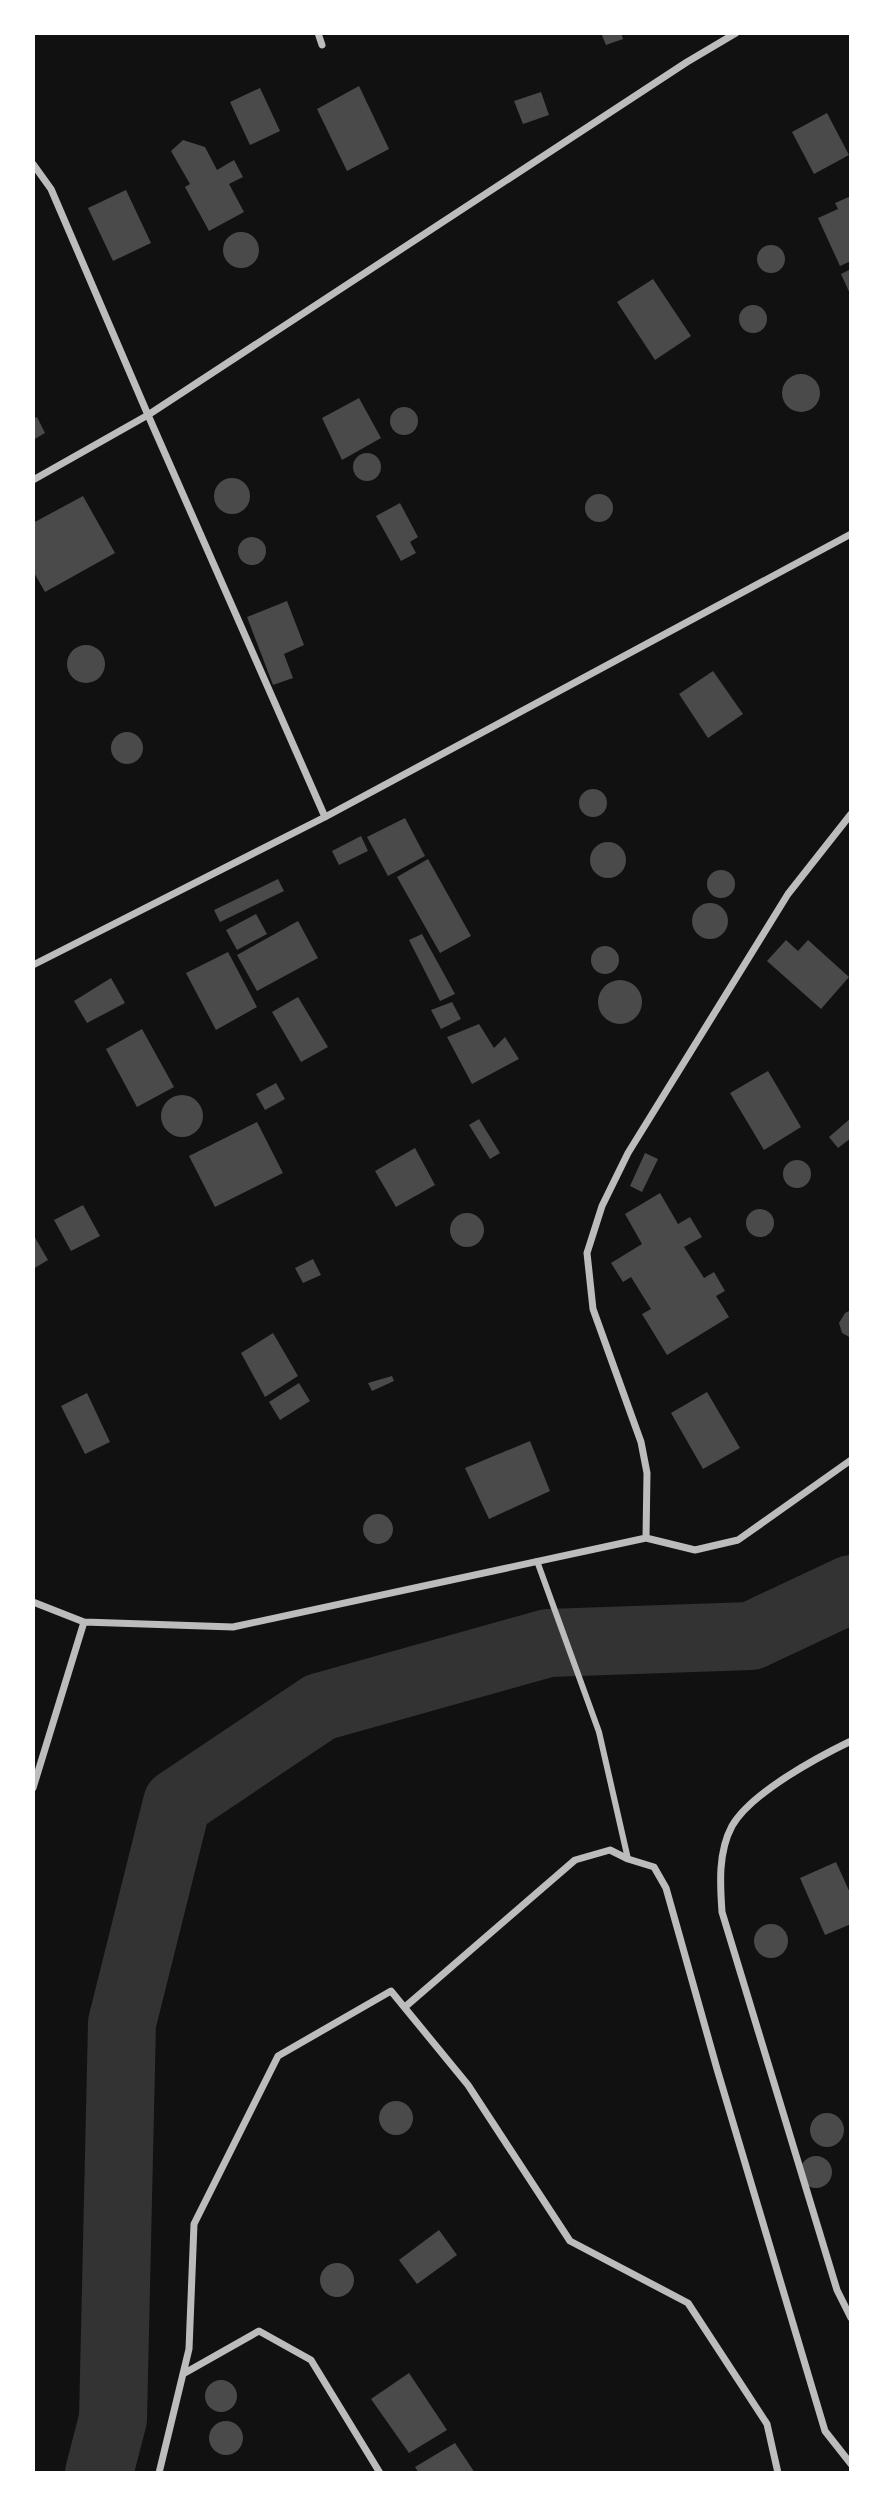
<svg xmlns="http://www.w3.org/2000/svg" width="884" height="2506" viewBox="0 0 884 2506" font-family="Helvetica,sans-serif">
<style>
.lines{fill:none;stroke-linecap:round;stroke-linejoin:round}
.river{stroke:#333;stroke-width:68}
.building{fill:#4a4a4a}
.pedestrian{stroke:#bcbcbc;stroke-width:6}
.minor{stroke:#bcbcbc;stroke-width:7}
</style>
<rect width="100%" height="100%" fill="#111"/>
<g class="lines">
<path class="river" d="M99,2473L113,2419L122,2023L177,1803L320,1707L548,1643L751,1636L851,1589"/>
</g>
<path class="building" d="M601,33H621L623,39L606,45Z
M359,86L389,149L347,171L317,109Z
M260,88L280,131L250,145L230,102Z
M541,92L549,115L523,124L514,101Z
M827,113L849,155L814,174L792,132Z
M183,140L205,147L217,170L234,160L243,177L229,184L244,212L209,231L185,187L190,184L171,151Z
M126,190L151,243L113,261L88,208Z
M851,196V261L840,266L818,218L838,209L835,203Z
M223 250a18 18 0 1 1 36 0a18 18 0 1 1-36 0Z
M757 259a14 14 0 1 1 28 0a14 14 0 1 1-28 0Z
M851,269V296L841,274Z
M653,279L691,336L655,360L617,302Z
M739 319a14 14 0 1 1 28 0a14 14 0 1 1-28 0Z
M782 393a19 19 0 1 1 38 0a19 19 0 1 1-38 0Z
M359,398L381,438L342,460L322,418Z
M390 421a14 14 0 1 1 28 0a14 14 0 1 1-28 0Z
M37,417L45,433L33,440V419Z
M353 467a14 14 0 1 1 28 0a14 14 0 1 1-28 0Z
M214 496a18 18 0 1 1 36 0a18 18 0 1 1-36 0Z
M585 508a14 14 0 1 1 28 0a14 14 0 1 1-28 0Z
M83,496L115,553L45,592L33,571V523Z
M400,503L418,537L410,542L416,553L401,561L376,516Z
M238 551a14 14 0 1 1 28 0a14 14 0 1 1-28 0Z
M287,601L304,645L284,654L293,678L273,685L247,617Z
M67 664a19 19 0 1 1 38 0a19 19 0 1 1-38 0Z
M713,671L743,714L708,738L679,694Z
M111 748a16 16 0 1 1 32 0a16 16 0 1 1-32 0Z
M579 803a14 14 0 1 1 28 0a14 14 0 1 1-28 0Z
M405,818L425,856L388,876L367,837Z
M361,836L368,851L339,865L332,851Z
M590 860a18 18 0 1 1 36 0a18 18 0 1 1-36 0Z
M428,859L471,936L440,953L397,877Z
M707 884a14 14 0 1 1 28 0a14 14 0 1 1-28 0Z
M278,879L284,891L220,922L214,910Z
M692 921a18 18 0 1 1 36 0a18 18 0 1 1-36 0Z
M256,914L267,934L237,950L226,930Z
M298,921L318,958L257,991L237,955Z
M422,934L455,994L440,1001L409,940Z
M786,940L798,951L808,940L849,977L821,1009L767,961Z
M591 960a14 14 0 1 1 28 0a14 14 0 1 1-28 0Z
M228,952L257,1007L216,1030L186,973Z
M111,978L125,1003L87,1023L74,1001Z
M598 1002a22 22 0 1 1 44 0a22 22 0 1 1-44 0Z
M298,997L328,1047L301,1062L272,1012Z
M452,1002L461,1019L441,1029L431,1010Z
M479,1024L494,1048L505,1037L519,1059L472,1084L447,1037Z
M142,1029L174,1087L137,1107L106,1049Z
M768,1071L801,1127L764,1150L730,1093Z
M276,1083L285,1099L265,1110L256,1094Z
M161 1116a21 21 0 1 1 42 0a21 21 0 1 1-42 0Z
M851,1118V1138L838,1148L829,1137Z
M479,1119L500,1153L490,1159L469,1125Z
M257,1122L283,1173L215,1207L189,1156Z
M415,1148L435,1185L396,1207L375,1171Z
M645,1153L658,1159L642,1192L630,1186Z
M783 1174a14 14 0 1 1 28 0a14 14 0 1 1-28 0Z
M660,1193L678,1224L690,1217L702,1237L684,1247L704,1278L714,1272L725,1291L716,1296L729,1317L667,1355L642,1314L651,1309L631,1277L623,1282L611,1263L642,1244L625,1214Z
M83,1205L100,1236L71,1251L54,1220Z
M746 1223a14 14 0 1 1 28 0a14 14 0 1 1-28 0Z
M450 1230a17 17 0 1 1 34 0a17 17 0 1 1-34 0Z
M33,1234L48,1260L33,1269Z
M313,1259L321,1275L303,1283L295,1268Z
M851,1310V1338L842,1333L839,1323L845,1313Z
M273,1333L298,1376L265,1397L241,1353Z
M392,1376L394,1381L372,1391L368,1383Z
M299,1383L310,1401L280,1420L269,1402Z
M707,1392L740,1448L703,1469L671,1413Z
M87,1393L110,1442L85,1454L61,1406Z
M530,1441L550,1491L489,1519L465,1468Z
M363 1529a15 15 0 1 1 30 0a15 15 0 1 1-30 0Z
M836,1862L851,1895V1924L825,1935L800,1878Z
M754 1941a17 17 0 1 1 34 0a17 17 0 1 1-34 0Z
M379 2118a17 17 0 1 1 34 0a17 17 0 1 1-34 0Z
M810 2130a17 17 0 1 1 34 0a17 17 0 1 1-34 0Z
M800 2172a16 16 0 1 1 32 0a16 16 0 1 1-32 0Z
M439,2230L457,2255L417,2284L399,2260Z
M320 2280a17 17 0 1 1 34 0a17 17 0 1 1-34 0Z
M409,2373L447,2430L409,2453L371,2399Z
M205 2396a16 16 0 1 1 32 0a16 16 0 1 1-32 0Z
M209 2438a17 17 0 1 1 34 0a17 17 0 1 1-34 0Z
M455,2443L475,2473H419L415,2467Z"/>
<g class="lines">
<path class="pedestrian" d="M537,1561L599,1732L628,1859"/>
<path class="minor" d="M318,33L322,45
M33,164L51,189L148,415L325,817
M33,480L148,415L687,62L736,33
M33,965L325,817L851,534
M646,1538L695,1550L738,1540L851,1460
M33,1602L84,1622L233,1627L646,1538L647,1473L641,1442L593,1309L587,1253L602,1206L628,1153L788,894L851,814
M851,1741C816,1758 751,1793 732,1826C718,1852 720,1884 722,1912L837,2290L851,2318
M33,1788L84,1622
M405,2007L575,1860L610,1850L628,1859L654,1867L666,1888L717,2069L825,2431L851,2464
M183,2374L259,2331L311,2360L380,2473
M159,2473L189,2349L194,2224L278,2056L391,1991L468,2085L570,2241L688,2303L767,2424L778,2473"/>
</g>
<rect width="884" height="2506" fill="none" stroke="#ffffff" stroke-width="70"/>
</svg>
